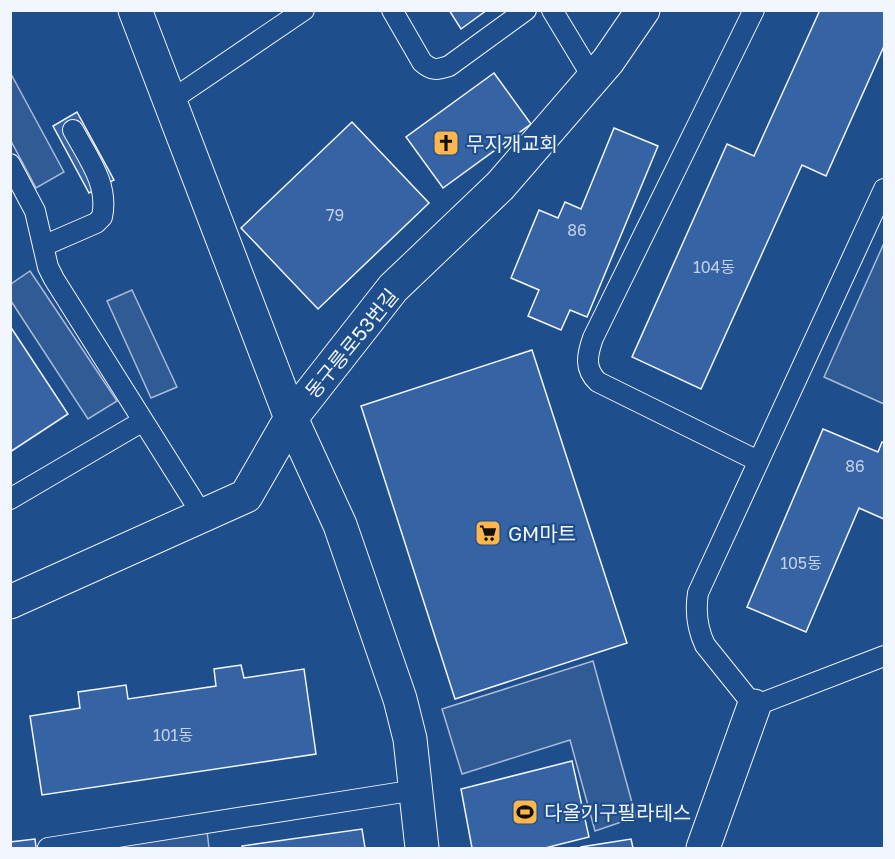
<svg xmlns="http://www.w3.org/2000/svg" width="895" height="859" viewBox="0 0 895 859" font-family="'Golos Text','Noto Sans KR',sans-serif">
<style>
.parking{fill:#305b95;stroke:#a8bbd7;stroke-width:1.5}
.building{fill:#3563a3;stroke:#f2f6ff;stroke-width:1.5}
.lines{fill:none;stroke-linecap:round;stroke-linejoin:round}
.lane-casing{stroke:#f2f6ff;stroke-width:22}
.street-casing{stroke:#f2f6ff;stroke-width:35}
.lane{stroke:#1f4e8c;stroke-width:20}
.street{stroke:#1f4e8c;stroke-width:33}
.labels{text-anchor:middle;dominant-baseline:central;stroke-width:4.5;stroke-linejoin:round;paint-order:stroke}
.number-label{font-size:16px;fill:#c3d1e8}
.poi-label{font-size:20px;fill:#f2f6ff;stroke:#1f4e8c;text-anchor:start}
.street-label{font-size:20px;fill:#f2f6ff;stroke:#1f4e8c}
</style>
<rect width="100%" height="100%" fill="#1f4e8c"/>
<path class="parking" d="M11,74L64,172L36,188L11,141Z
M884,243V404L824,377Z
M30,271L117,401L88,419L11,301V284Z
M132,290L177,387L151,398L107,301Z
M593,661L636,817L595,831L570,740L462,774L442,709Z
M207,831L209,848H97Z"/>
<path class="building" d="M449,10H487L461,29Z
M820,10H884V46L826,176L802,165L701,389L632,357L727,144L754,156Z
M494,73L531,124L443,188L406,137Z
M77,112L114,180L89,193L53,126Z
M352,122L429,203L318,309L241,228Z
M614,128L658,146L587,317L570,310L561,330L528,316L539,290L511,278L539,210L558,218L565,202L581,209Z
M10,326L68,414L10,452Z
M532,350L627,643L455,699L361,406Z
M823,429L878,452L882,442L884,443V519L859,508L806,632L747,607Z
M241,665L244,678L304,669L316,754L42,795L30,716L80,708L78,692L126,685L128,699L216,686L214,669Z
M572,761L589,837L545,848H472L461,789Z
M362,829L365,848H243L242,846Z
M35,839L36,848H10V842Z
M631,839L633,848H581V847Z"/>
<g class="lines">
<g class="lane-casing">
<path id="lane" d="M392,10L422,62C432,71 437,70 449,66L526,10
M552,10L593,78
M754,10L593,338C587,355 584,369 598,382L758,461
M170,101L304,10
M10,164L35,211L48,267L54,279L203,516
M884,189L698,593C695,612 697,628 705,645L754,706L884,656
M43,246L96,223L102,217C109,184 88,158 73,130
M10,499L143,421
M48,848L416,790"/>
</g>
<g class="street-casing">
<path id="street" d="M135,10L291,418L340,525L400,699L410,739L422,848
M10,602L246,496L291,418L393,288L500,186L608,61L643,10
M703,848L754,706"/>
</g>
<use href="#lane" class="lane"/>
<use href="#street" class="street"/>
</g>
<defs>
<g id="church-square" transform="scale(1.35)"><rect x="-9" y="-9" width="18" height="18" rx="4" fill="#ffb74d" stroke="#1f4e8c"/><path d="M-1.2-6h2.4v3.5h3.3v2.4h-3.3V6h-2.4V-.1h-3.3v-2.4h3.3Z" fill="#111"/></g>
<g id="supermarket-square" transform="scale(1.35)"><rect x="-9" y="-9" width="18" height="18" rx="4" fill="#ffb74d" stroke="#1f4e8c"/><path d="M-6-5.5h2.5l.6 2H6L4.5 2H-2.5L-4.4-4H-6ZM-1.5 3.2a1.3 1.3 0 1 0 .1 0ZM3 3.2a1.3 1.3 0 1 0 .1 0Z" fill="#111"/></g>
<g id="stadium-square" transform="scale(1.35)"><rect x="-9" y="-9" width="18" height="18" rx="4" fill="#ffb74d" stroke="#1f4e8c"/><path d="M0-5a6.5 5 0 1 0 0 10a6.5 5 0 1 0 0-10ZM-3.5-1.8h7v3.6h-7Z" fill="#111"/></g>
</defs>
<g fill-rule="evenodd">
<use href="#church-square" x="446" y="143"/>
<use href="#supermarket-square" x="488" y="533"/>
<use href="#stadium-square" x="525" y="812"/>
</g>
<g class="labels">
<g class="number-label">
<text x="335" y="215">79</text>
<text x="577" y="230">86</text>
<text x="714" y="267">104동</text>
<text x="855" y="466">86</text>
<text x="801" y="563">105동</text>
<text x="173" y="735">101동</text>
</g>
<g class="poi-label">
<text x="466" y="143">무지개교회</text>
<text x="508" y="533">GM마트</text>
<text x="544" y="812">다올기구필라테스</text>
</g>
<g class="street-label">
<text transform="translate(351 343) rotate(-51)">동구릉로53번길</text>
</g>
</g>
<rect width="895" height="859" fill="none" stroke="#f2f6ff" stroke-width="24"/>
</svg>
